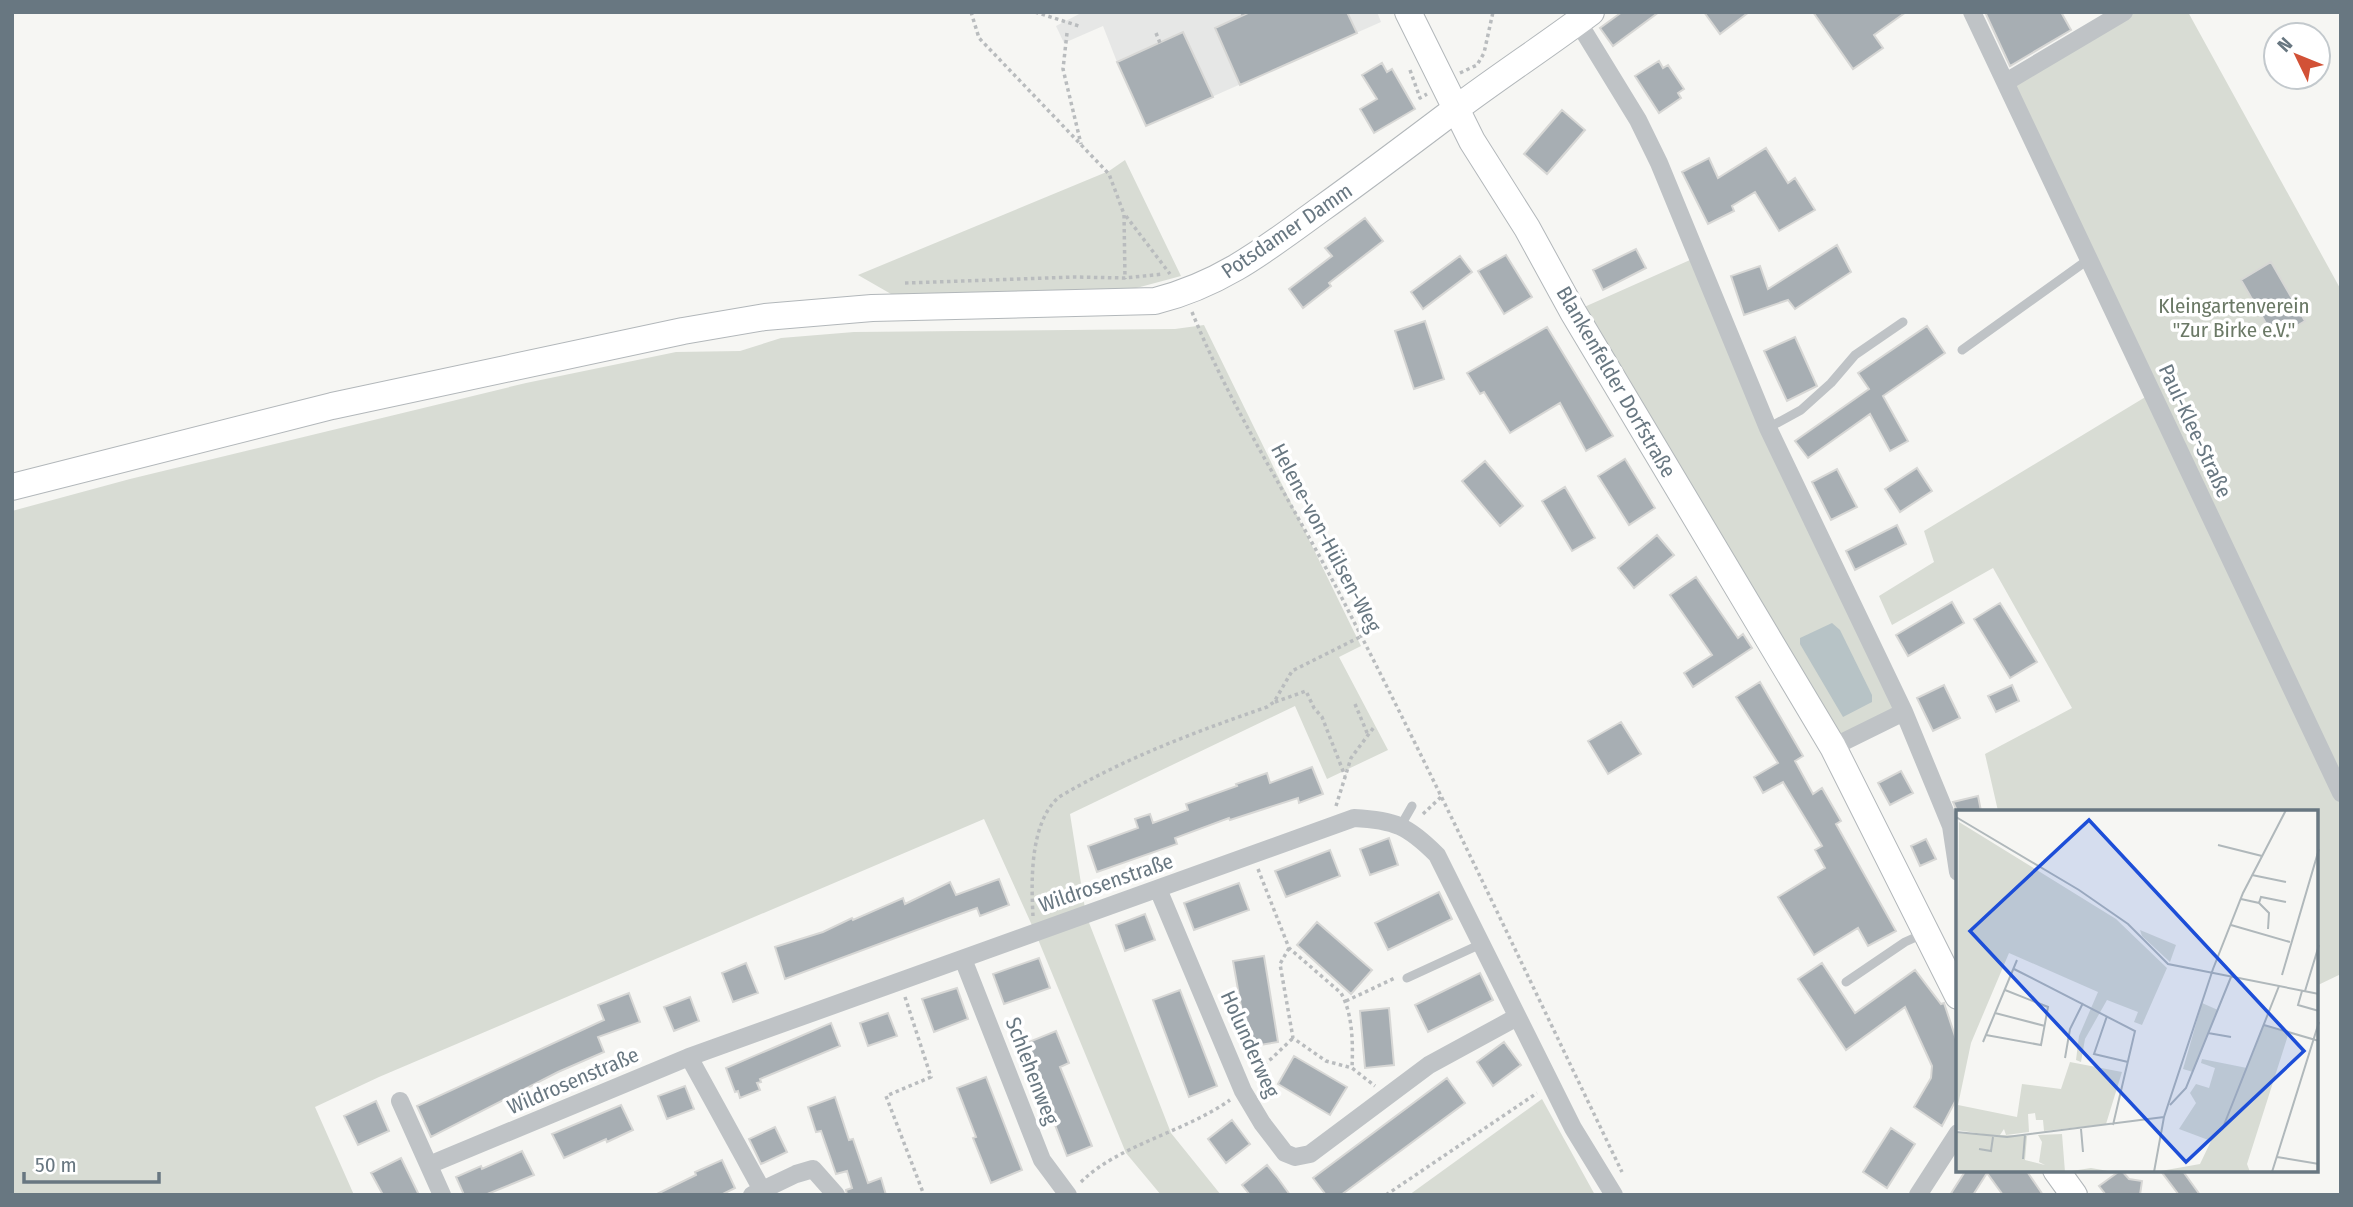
<svg xmlns="http://www.w3.org/2000/svg" width="2353" height="1207" viewBox="0 0 2353 1207" font-family="'Fira Sans Condensed',sans-serif">
<style>
.built{fill:#e6e7e6}
.green{fill:#d8dcd4}
.water{fill:#b7c3c6}
.building{fill:#a7aeb3;stroke:#d7d7d5;stroke-width:2}
.lines{fill:none;stroke-linecap:round;stroke-linejoin:round}
.secondary-casing{stroke:#b2b7ba;stroke-width:28}
.path{stroke:#b9bcbe;stroke-width:3.5;stroke-dasharray:3.5 3.5;stroke-linecap:butt}
.service{stroke:#bfc3c6;stroke-width:9}
.minor{stroke:#bfc3c6;stroke-width:18}
.secondary{stroke:#fff;stroke-width:26}
.labels{text-anchor:middle;dominant-baseline:central;stroke-width:7;stroke-linejoin:round;paint-order:stroke}
.street-label{font-size:21px;fill:#687781;stroke:#fff}
.park-label{font-size:21px;fill:#6b7966;stroke:#fff}
.inset-road{fill:none;stroke:#b0b8bb;stroke-width:2}
.view{fill:#1d4ed8;fill-opacity:0.15;stroke:#1d4ed8;stroke-width:3.5}
.inset-edge{fill:none;stroke:#687781;stroke-width:3.5}
</style>
<rect width="100%" height="100%" fill="#f6f6f3"/>
<path class="built" d="M1083,12H1377L1381,22L1146,126L1117,62L1103,26L1064,43L1056,26Z"/>
<path class="green" d="M2124,12H2188L2341,290V974L2316,986V811H1998L1985,754L2072,708L1993,568L1892,625L1879,596L1934,562L1924,531L2152,393L2006,82Z
M1125,160L1181,276L1129,290L898,298L858,275L1109,171Z
M1690,260L1904,712L1833,747L1573,312Z
M1204,325L1361,646L1339,657L1388,750L1327,779L1295,706L1070,814L1086,915L1171,1133L1221,1195H1161L1126,1153L1035,932L984,819L379,1077L315,1107L354,1195H12V511L130,479L526,383L676,352L740,351L781,338L854,332L1175,329Z
M1542,1099L1595,1195H1409Z"/>
<path class="water" d="M1832,623L1840,630L1872,695V702L1843,717L1800,644V638Z"/>
<path class="building" d="M1250,12H1347L1357,33L1240,85L1215,28Z
M1622,12H1659L1613,46L1600,28Z
M1704,12H1749L1720,34Z
M1813,12H1906L1874,35L1883,48L1853,69Z
M1985,12H2061L2071,30L2010,66Z
M1183,32L1213,97L1146,126L1117,62Z
M1659,61L1663,68L1668,65L1684,89L1678,93L1681,98L1659,113L1635,76Z
M1382,63L1387,72L1392,69L1415,109L1374,133L1360,109L1377,99L1362,75Z
M1562,110L1585,130L1547,174L1524,154Z
M1766,148L1788,183L1795,178L1815,210L1779,231L1755,192L1732,206L1734,211L1708,224L1682,172L1709,158L1718,178Z
M1365,218L1383,241L1329,283L1331,286L1303,308L1289,289L1332,256L1325,248Z
M1837,245L1851,272L1795,309L1788,300L1744,315L1731,276L1760,266L1768,289Z
M1636,249L1646,268L1603,290L1593,270Z
M1506,255L1532,297L1504,314L1478,271Z
M1460,256L1472,272L1423,309L1411,292Z
M2271,262L2305,321L2275,339L2241,280Z
M1425,321L1444,379L1414,389L1395,331Z
M1927,326L1945,353L1883,396L1908,441L1890,451L1870,414L1808,458L1795,441L1869,389L1858,373Z
M1547,327L1613,436L1586,451L1560,403L1510,433L1484,392L1480,394L1467,373Z
M1795,337L1817,386L1787,401L1764,351Z
M1625,459L1655,508L1629,525L1598,476Z
M1485,461L1523,506L1500,526L1462,481Z
M1917,468L1932,491L1900,512L1885,489Z
M1837,469L1857,507L1831,520L1812,482Z
M1565,487L1595,538L1572,551L1542,501Z
M1897,525L1906,544L1855,570L1846,551Z
M1657,535L1674,555L1634,588L1618,568Z
M1696,577L1738,638L1743,634L1752,648L1693,687L1684,673L1712,655L1670,595Z
M1952,602L1964,623L1908,656L1896,635Z
M2000,603L2037,662L2010,678L1974,619Z
M1760,682L1803,756L1795,761L1813,794L1822,788L1841,821L1836,824L1896,931L1868,946L1858,928L1814,955L1778,897L1825,868L1815,850L1822,846L1783,782L1763,793L1754,777L1778,763L1736,697Z
M1944,685L1960,718L1933,731L1917,698Z
M2012,685L2019,701L1996,712L1988,696Z
M1621,722L1641,754L1608,774L1588,741Z
M1312,767L1323,794L1299,803L1298,798L1230,820L1229,818L1175,838L1177,844L1097,872L1088,846L1138,828L1135,819L1150,814L1153,823L1188,810L1186,804L1237,786L1236,784L1267,773L1270,783Z
M1901,771L1913,793L1890,805L1878,783Z
M1978,796L1981,811H1957L1953,802Z
M1389,838L1398,865L1370,875L1360,849Z
M1926,839L1936,859L1920,866L1911,846Z
M1330,850L1340,876L1286,897L1275,871Z
M999,879L1009,905L980,916L977,908L949,918L785,979L775,947L823,932L852,918L853,920L903,898L905,904L950,882L956,895Z
M1239,883L1249,910L1194,930L1184,903Z
M1439,892L1452,919L1388,950L1375,923Z
M1145,914L1155,940L1125,951L1116,925Z
M1317,922L1372,970L1351,994L1297,945Z
M1264,956L1278,1042L1248,1047L1233,961Z
M1039,958L1050,988L1004,1004L993,974Z
M746,963L758,993L733,1002L722,973Z
M1822,963L1855,1013L1915,970L1941,1004L1944,1003L1957,1042V1098L1942,1126L1914,1107L1931,1078L1932,1066L1905,1007L1846,1050L1798,979Z
M1480,973L1493,1000L1428,1032L1415,1005Z
M957,988L968,1019L934,1032L922,999Z
M1180,990L1217,1086L1189,1097L1153,1000Z
M629,993L640,1022L598,1037L604,1052L558,1072L431,1137L417,1106L604,1020L598,1005Z
M690,997L699,1021L674,1031L664,1007Z
M1389,1008L1394,1065L1365,1068L1360,1011Z
M888,1013L897,1036L868,1046L860,1023Z
M831,1023L840,1046L760,1079L761,1082L757,1083L760,1090L740,1098L738,1091L735,1092L726,1068Z
M1056,1031L1069,1063L1060,1067L1092,1146L1067,1156L1024,1044Z
M1504,1042L1521,1065L1493,1086L1477,1062Z
M1294,1056L1347,1087L1330,1115L1278,1084Z
M986,1077L1022,1170L991,1183L973,1138L976,1137L957,1088Z
M1447,1078L1465,1103L1341,1195H1326L1313,1178Z
M685,1086L694,1109L667,1119L658,1096Z
M835,1097L849,1140L853,1139L868,1183L881,1178L886,1195H847L846,1190L852,1188L847,1171L836,1174L821,1131L816,1132L808,1107Z
M376,1101L389,1131L358,1145L344,1116Z
M621,1105L633,1130L607,1142L606,1139L564,1158L552,1134Z
M1232,1120L1250,1144L1226,1163L1208,1139Z
M775,1127L787,1152L761,1164L749,1139Z
M1891,1128L1915,1144L1887,1188L1863,1172Z
M522,1151L534,1175L485,1195H464L456,1177L481,1166L482,1169Z
M401,1158L419,1195H383L371,1173Z
M722,1160L735,1188L721,1195H655L696,1175L695,1172Z
M1267,1165L1277,1177L1290,1195H1250L1242,1185Z
M1966,1170H2026L2043,1195H2003L1987,1173L1973,1195H1950Z
M2121,1170L2129,1179L2142,1181L2140,1195H2106L2099,1186Z
M2160,1170H2182L2200,1195H2179Z"/>
<g class="lines">
<g class="secondary-casing">
<path id="secondary" d="M1408,12L1472,141L1527,228L1573,312L1833,747L1958,996
M12,487L332,406L683,331L765,317L872,308L1155,301C1222,284 1266,249 1321,209C1367,176 1412,142 1457,108C1501,75 1547,45 1591,12
M2056,1170L2074,1195"/>
</g>
<path class="path" d="M971,12L979,38L1109,174L1124,214L1125,279
M1035,12L1079,26
M1242,12L1243,15
M1067,33L1063,69L1081,144
M1156,33L1160,43
M1410,70L1420,98L1427,94
M1460,73L1477,65L1484,53L1493,12
M1126,216L1170,274
M905,283L1074,277L1125,278L1163,274
M1192,312C1235,418 1300,514 1351,616C1445,799 1532,986 1622,1172
M1275,702L1306,691L1314,708L1322,717L1345,776
M1355,704L1368,735
M1336,806L1351,758L1374,727
M1423,814L1442,796
M1258,869L1289,948L1341,993C1353,1014 1353,1045 1352,1068
M1033,916C1031,880 1030,822 1059,797C1125,758 1195,732 1267,707L1274,702L1292,671L1362,636
M1289,948L1280,964L1293,1038L1326,1061L1352,1068L1375,1086
M905,997L931,1077L886,1096L924,1195
M1346,1001L1395,978
M1252,1072L1271,1059L1293,1038
M1081,1182C1118,1145 1185,1132 1230,1100
M1386,1195L1537,1093"/>
<path class="service" d="M1962,350L2089,259
M1768,428L1801,410L1831,383L1855,355L1903,322
M1400,827L1412,806
M1407,978L1481,944
M1846,982L1905,942L1925,933"/>
<path class="minor" d="M1972,12L2341,793
M1578,22L1638,120L1659,163L1768,428L1904,712L1951,826L1958,872
M2006,82L2124,12
M1833,747L1904,712
M1158,889L1243,1091L1262,1123L1285,1153L1295,1157L1310,1154L1429,1065L1517,1017
M963,959L1042,1160L1068,1195
M689,1057L762,1190
M400,1101L442,1195
M429,1165L689,1057L1354,818C1395,820 1408,826 1437,855L1573,1128L1614,1195
M752,1195L796,1174L813,1169L836,1195
M1918,1195L1958,1133"/>
<use href="#secondary" class="secondary"/>
</g>
<g class="labels">
<g class="street-label">
<text transform="translate(1287 231) rotate(-34)">Potsdamer Damm</text>
<text transform="translate(1616 382) rotate(60)">Blankenfelder Dorfstraße</text>
<text transform="translate(2195 431) rotate(65)">Paul-Klee-Straße</text>
<text transform="translate(1326 538) rotate(62)">Helene-von-Hülsen-Weg</text>
<text transform="translate(1106 883) rotate(-19)">Wildrosenstraße</text>
<text transform="translate(1250 1044) rotate(66)">Holunderweg</text>
<text transform="translate(1032 1071) rotate(69)">Schlehenweg</text>
<text transform="translate(573 1081) rotate(-23)">Wildrosenstraße</text>
</g>
<g class="park-label">
<text x="2234" y="306">Kleingartenverein<tspan x="2234" dy="24">"Zur Birke e.V."</tspan></text>
</g>
</g>
<g transform="translate(1956 810)">
<rect width="362" height="362" fill="#f6f6f3"/>
<path d="M3,12L160,109L211,158L186,215L178,212L182,202L151,190L129,229L125,252L120,250L123,226L142,182L53,143L15,233L2,295L61,307L66,274L105,279L114,252L166,262L150,314L88,321L87,310H80L79,303L72,304L73,322L50,325L48,319L44,325H34L0,320ZM184,120L220,135L214,152L186,126ZM246,193L262,200L237,262L227,259ZM308,215L333,222L291,354L294,362H199L244,354L255,331L223,319L240,293L234,283L240,274L253,278L259,258L245,253L246,249L291,258ZM0,323L71,326L69,350L89,355L83,352L86,332L82,325L106,324L109,362L135,358L158,362H0Z" fill="#d8dcd4"/>
<path class="inset-road" d="M0,7L123,80L172,114L212,154L363,184M262,35L306,46M296,65L330,72M285,89L303,93L313,103L312,119M303,93L305,87L330,92M275,115L334,132M58,159L179,221L157,315M326,165L363,39M346,181L342,195L363,201M349,181L363,135M39,203L89,216M151,206L138,244L172,252M308,215L363,231M252,223L275,227M30,225L85,235L92,197L49,180M27,232L61,150M109,248L114,219L127,193M214,295L230,278L275,167M125,319L127,342M266,320L323,176M0,322L51,327L208,307M23,339L35,341L37,327M321,347L363,354M67,349L69,325M198,362L208,307L257,159L287,83L330,0M316,362L363,212"/>
<path class="view" d="M133,10L348,241L230,352L14,121Z"/>
<rect width="362" height="362" class="inset-edge"/>
</g>
<rect width="2353" height="1207" fill="none" stroke="#687781" stroke-width="28"/>
<g transform="translate(2297 56) rotate(313)"><circle r="33" fill="#ffffff" stroke="#c3c9cd" stroke-width="2"/>
<path d="M0-5L12 26L0 18L-12 26Z" fill="#d25136"/>
<text y="-10" font-size="19" font-weight="bold" text-anchor="middle" fill="#687781">N</text>
</g>
<path d="M24 1172v10h135v-10" fill="none" stroke="#687781" stroke-width="3.5"/>
<text x="35" y="1172" font-size="21" fill="#687781" stroke="#ffffff" stroke-width="5" paint-order="stroke">50 m</text>
</svg>
